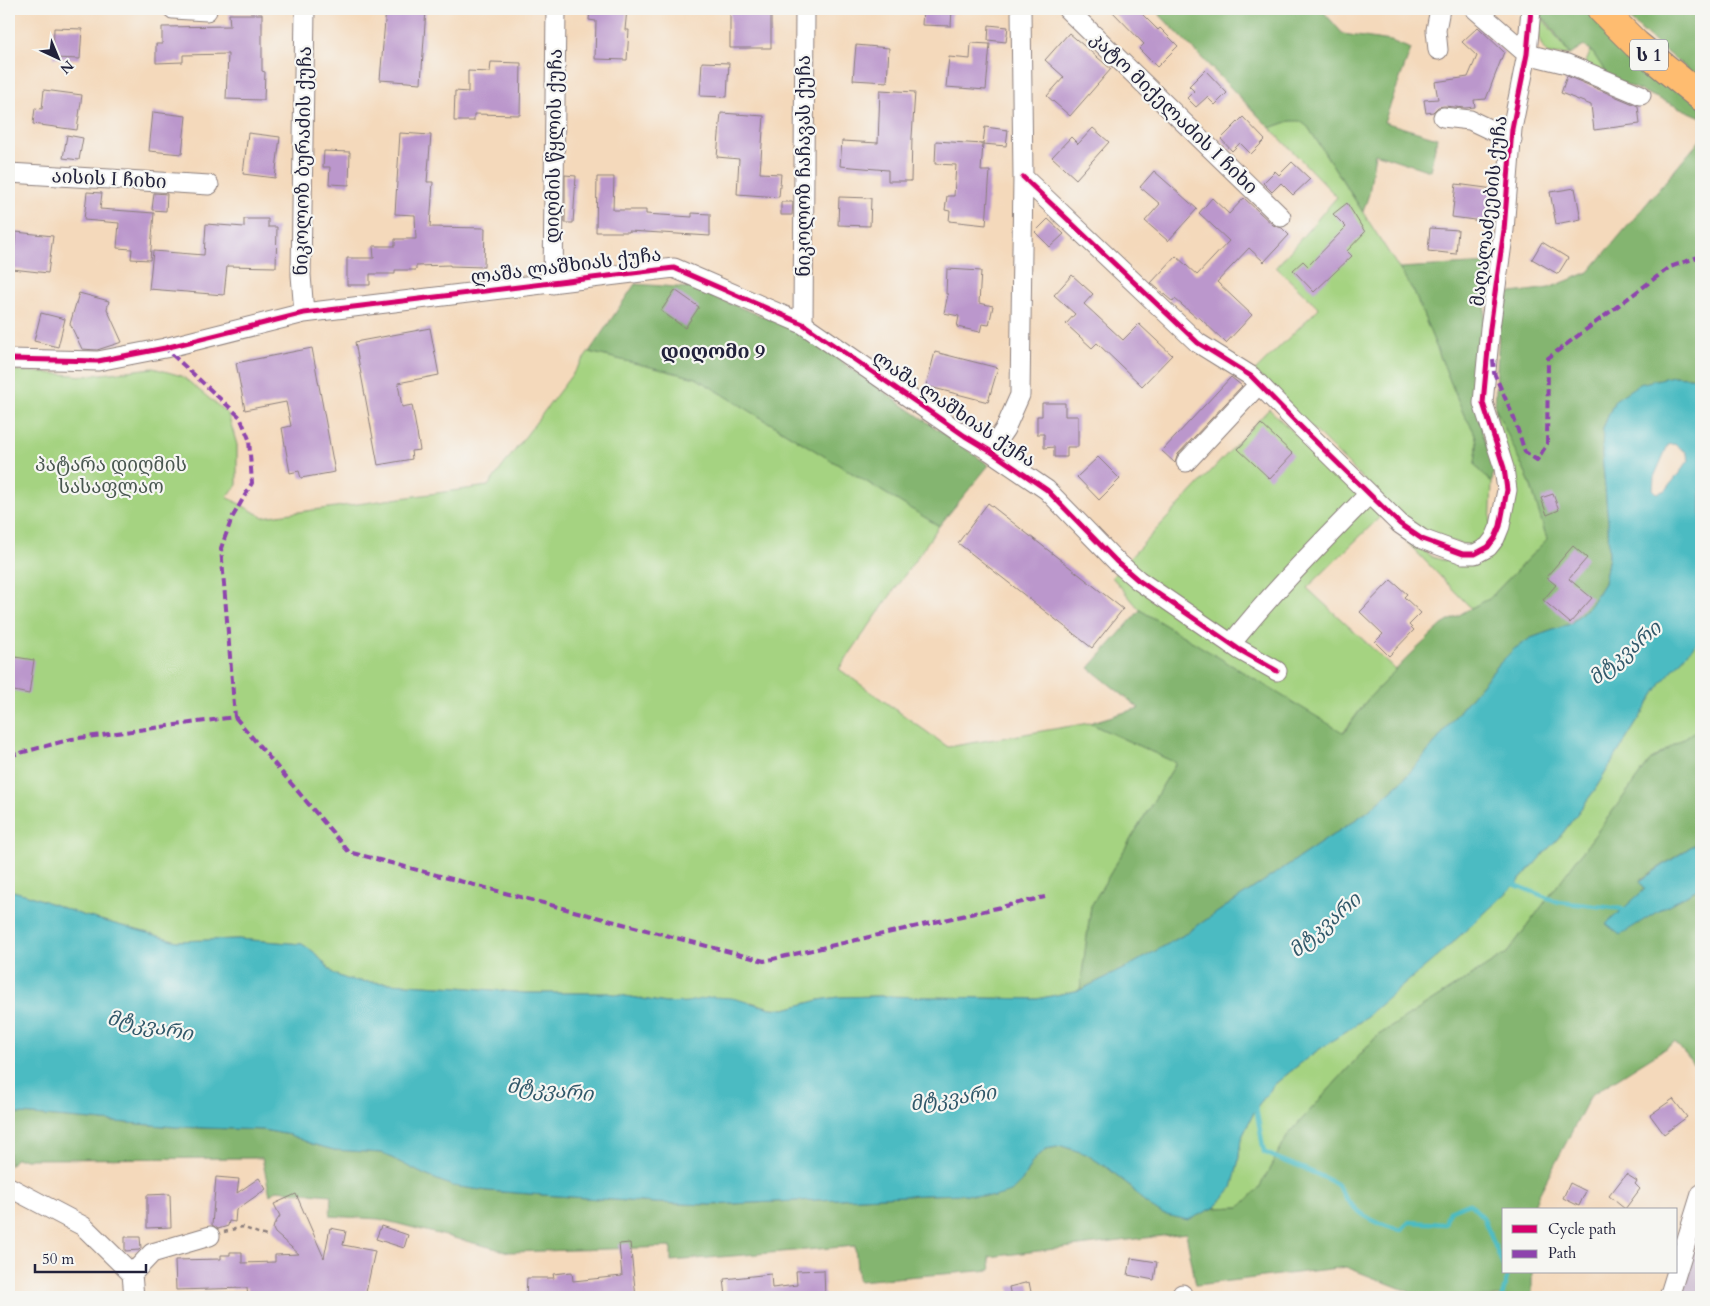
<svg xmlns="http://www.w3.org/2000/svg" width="1710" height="1306" viewBox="0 0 1710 1306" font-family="Cardo,'Noto Serif Georgian',serif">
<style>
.industrial{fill:#cebed1}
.green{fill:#a5d381;stroke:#647a5e}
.forest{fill:#84b56f;stroke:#536c55}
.water{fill:#4cbbc2;stroke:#376e7e;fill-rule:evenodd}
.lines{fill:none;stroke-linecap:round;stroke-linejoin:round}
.stream{stroke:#4cbbc2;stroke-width:4.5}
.building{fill:#bb97cc}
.minor-casing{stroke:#8b7e7b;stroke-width:21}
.highway-casing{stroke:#8b7e7b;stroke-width:30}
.path{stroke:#8b7e7b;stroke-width:2.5;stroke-dasharray:4 4;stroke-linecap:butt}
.minor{stroke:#fff;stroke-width:19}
.highway{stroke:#febc70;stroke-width:28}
.quiet{stroke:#8e44ad;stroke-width:4;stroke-dasharray:8 4;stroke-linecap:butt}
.cycleway-casing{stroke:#f6f6f2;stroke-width:8}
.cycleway{stroke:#d6006c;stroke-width:5}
.labels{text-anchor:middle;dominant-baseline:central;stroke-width:4.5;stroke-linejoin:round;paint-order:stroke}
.shield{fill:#f6f6f2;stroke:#626272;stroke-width:1}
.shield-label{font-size:18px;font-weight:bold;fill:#22223b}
.street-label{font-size:19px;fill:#22223b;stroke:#f6f6f2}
.park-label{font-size:19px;fill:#495750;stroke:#f6f6f2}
.neighbourhood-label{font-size:20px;font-weight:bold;fill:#22223b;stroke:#f6f6f2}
.water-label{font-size:20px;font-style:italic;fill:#31586a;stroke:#f6f6f2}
</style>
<rect width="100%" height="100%" fill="#f6f6f2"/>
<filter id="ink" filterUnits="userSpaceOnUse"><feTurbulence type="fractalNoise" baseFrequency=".02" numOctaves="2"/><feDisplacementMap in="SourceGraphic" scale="10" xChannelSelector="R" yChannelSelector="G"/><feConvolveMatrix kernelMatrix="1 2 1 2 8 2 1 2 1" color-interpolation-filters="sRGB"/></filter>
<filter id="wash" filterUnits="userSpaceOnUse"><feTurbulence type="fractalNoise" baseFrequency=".0096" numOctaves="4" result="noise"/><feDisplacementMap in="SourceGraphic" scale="20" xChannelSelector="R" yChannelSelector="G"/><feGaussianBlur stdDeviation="1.12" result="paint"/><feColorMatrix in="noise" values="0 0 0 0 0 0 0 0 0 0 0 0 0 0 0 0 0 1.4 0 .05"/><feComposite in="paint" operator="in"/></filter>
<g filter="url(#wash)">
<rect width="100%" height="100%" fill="#f4d9bb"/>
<path class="industrial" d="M1701,1228V1297H1678L1684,1276Z"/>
<path class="green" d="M1541,17C1553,30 1559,42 1570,55L1548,54C1537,43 1538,32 1541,17Z
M1591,50L1609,77L1584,67Z
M1301,120L1308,127L1414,292L1464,415C1470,424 1477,434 1477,445C1477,452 1475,458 1475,465L1492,483L1490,531L1475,548L1428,534L1402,518L1255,371L1319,308L1276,267C1297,244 1316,220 1337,197L1270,128L1290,121Z
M589,352L696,378L939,526L839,669L948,747L1089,723L1176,763L1091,906L1080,990L1037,999L879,996L838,997L819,1000L785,1009L771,1008L751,1002L666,1003L608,993H525L458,987L370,982L349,980L334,974L314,952L302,944L238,939L177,941L82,915L28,895L9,890V370L85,376L153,368L182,376L228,414L237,445V485L227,497L263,517L488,486Z
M1495,407L1530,483L1547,539L1489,599L1471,608L1399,534L1432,557L1456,564H1477L1496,551L1513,510L1516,478L1499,432Z
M1269,409L1381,516L1307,588L1396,670L1368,699L1343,733L1140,610L1112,577Z
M1701,638V727L1650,761L1507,953L1377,1036L1288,1135L1259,1188L1240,1207L1214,1208L1232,1188L1238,1164L1241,1139L1256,1108L1275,1084L1311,1055L1361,1021L1439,954L1515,885L1562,834L1594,791L1662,682Z"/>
<path class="forest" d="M1154,9H1321L1343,34L1391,41L1411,49L1384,122L1437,138L1430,171L1375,153L1369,194L1363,212L1308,127L1300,121H1290L1270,128Z
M1537,9H1588L1701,106V117L1609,77L1591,50L1584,46L1570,55C1564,47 1560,40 1554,31C1549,23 1542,18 1537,9Z
M1618,9H1693L1701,16V80L1660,47Z
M1701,139V378L1673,376L1615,400L1603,428L1602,455L1608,521L1609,556L1604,583L1590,605L1570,624L1531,638L1514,649L1501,662L1461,709L1432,747L1403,780L1367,812L1182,936L1127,967L1080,990L1091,906L1176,763L1089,723L1139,708L1089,668L1140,610L1344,733L1368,699L1408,657L1442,625L1471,608L1489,599L1547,539L1530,483L1495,407L1499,331L1505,294L1549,288L1589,272Z
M1490,263L1476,403L1483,435L1494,467L1492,483L1475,465C1475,458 1477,452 1477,445C1477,434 1470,424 1464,415L1414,292L1399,268Z
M635,284L690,288L808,334L851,369L989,465L939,526L696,378L589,352Z
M1701,727V840L1640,880L1645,889L1607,924L1663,908L1701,887V1073L1675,1042L1591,1095L1533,1206V1210H1504V1272H1532V1297H1423L1346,1267L1196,1285L1186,1233L989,1257L991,1270L858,1281L855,1246L671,1261V1247L509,1252L379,1219L330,1216L331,1195L277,1190L270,1195L262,1158L15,1159L9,1166V1113L175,1127L263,1130L290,1135L312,1144L334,1150L382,1153L425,1175L453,1186L488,1191L655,1203L710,1205L925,1195L965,1194L994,1197L1022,1181L1032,1162L1046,1149L1062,1146L1086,1154L1109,1169L1130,1186L1145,1203L1188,1219L1214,1208L1240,1207L1259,1188L1288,1135L1377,1036L1507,953L1650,761Z"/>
<path class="water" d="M1673,376L1701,378V638L1662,682L1594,791L1562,834L1515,885L1439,955L1361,1021L1311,1055L1275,1084L1256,1108L1241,1139L1238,1164L1232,1188L1214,1208L1188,1220L1162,1214L1145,1203L1130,1186L1109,1169L1086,1154L1062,1146L1046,1149L1032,1162L1022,1181L1011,1192L994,1197L965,1194L925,1195L710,1205L655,1203L488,1191L453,1186L425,1175L382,1153L334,1150L312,1144L290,1135L263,1130L175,1127L9,1113V890L28,895L82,915L177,941L238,939L302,944L314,952L334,974L349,980L370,982L458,987L525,993H608L666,1003L687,1002L712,997L732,998L771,1008L785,1009L819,1000L838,997L879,996L1037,999L1080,990L1127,967L1182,936L1367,812L1403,780L1432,747L1461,709L1501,662L1514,649L1531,638L1570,624L1590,605L1604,583L1609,556L1608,521L1602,455L1603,428L1615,400L1639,384ZM1674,444L1686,452L1689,460L1666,490L1657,493L1653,489L1654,477L1668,445Z
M1701,840V887L1663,908L1620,935L1606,924L1645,889L1640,881Z"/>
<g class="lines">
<path class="stream" d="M1511,883L1558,902L1623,909
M1253,1103L1256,1108L1264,1152C1287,1164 1314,1170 1336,1184C1341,1188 1343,1195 1347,1200C1360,1216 1381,1226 1401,1230L1409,1222L1445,1224L1449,1211L1469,1203L1483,1217L1504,1268
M1502,1297L1507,1277L1505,1272"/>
</g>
<g id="blocks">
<path class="building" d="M386,9H426L421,83L380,80Z
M590,9H627L625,30H629L627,60L595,59L596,21L589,20Z
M730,9H771V48H730Z
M923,9H952L951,26L922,25Z
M1110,9H1137L1158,30L1160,28L1178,46L1157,67L1139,49L1144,44Z
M229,14H262V71L265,72L264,100L226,99L228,54L183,55V62L156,63V44H162V27L230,26Z
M989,25L1008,27L1006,42L988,40Z
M1478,27L1504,52L1486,99L1474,100L1475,107L1465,108L1444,106L1438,107L1433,112L1426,113L1424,100L1438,99L1435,82L1468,77L1477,56L1462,42Z
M54,28L82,29L80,59L53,58Z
M1069,33L1111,69L1070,116L1047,96L1064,77L1045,60Z
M971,43L990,44L986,90L946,87L949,57L970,59Z
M856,45L889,48L887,82L853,80Z
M491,62L521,63L520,115L474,114V121H454L455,91L468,92V71L490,72Z
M702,62L729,63L727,97L700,96Z
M1205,70L1227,93L1215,105L1207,97L1196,107L1187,98L1194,91L1189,86Z
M1567,76L1638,106L1640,124L1594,130L1591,105L1561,93Z
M44,90L82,95L77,130L33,124L35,108L42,109Z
M880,90L915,92L912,137L911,181H888V170L840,166L842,141L878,143Z
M153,112L186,116L182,154L149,151Z
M721,113L764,116L760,173L781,174L779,197L737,194L739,159L717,157Z
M1243,117L1265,140L1251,154L1240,143L1232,151L1221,139Z
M985,127L1008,130L1006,146L983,144Z
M1093,128L1109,142L1076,179L1052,157L1071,137L1078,144Z
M248,133L280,137L275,178L243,174Z
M400,133L431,135L427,182H433L430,227L485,228L484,267L450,266V265L416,266V270H395V274H370V285H347V258H374L373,246H395V239H416L415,215L395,214Z
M67,135L83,138L79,160L63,158Z
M936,141L983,144L981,171H990L986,225L949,221L950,211L945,210L947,196H954L956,165L935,164Z
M324,151L350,152L349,185L329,184L330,167H323Z
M1292,162L1310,179L1293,195L1281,183L1272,192L1263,183L1275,171L1279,175Z
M1154,171L1197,209L1168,241L1145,221L1160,204L1140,187Z
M565,175L576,176L573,223H565Z
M597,177H614L613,210H646V214L692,217V213L710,214V236L629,231V232H596Z
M1456,184L1494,189L1489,222L1452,217Z
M1575,188L1581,219L1556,224L1550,192Z
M87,192L102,193L100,209L154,213L150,260L131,259L132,249L117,248L119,223L84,220Z
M154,193L167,194L166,211L152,210Z
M839,197L871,198L870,226L838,225Z
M1212,198L1229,214L1244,198L1273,225L1282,228L1289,235L1264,262L1249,248L1217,282L1252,315L1226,343L1199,317L1197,318L1175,299L1173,302L1151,283L1176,256L1197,275L1229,241L1199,213Z
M781,202H793L792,215H781Z
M1347,203L1365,232L1347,251L1352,256L1314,292L1293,270L1303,261L1308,266L1346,227L1333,214Z
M244,219H268V227H277L276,267L227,266L224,295L149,289L153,251L204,255L206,224L244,227Z
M1048,219L1064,234L1050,247L1035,232Z
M1430,228L1458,230L1456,254L1428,251Z
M16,232L53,236L48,273L12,269Z
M1542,242L1568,258L1558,274L1532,259Z
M947,269L981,271L979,303L993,306L989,325L982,324L980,332L957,327L959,316L944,313L948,294H946Z
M1072,275L1093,294L1084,304L1123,340L1139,324L1172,355L1142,386L1097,343L1092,348L1066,324L1075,314L1054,295Z
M675,290L699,307L685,328L661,311Z
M79,293L109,301L107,309L122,342L97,350L82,349L70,324Z
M41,313L65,319L58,347L34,341Z
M430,328L439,375L398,383L402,407L412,405L420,450L411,451L412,459L378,465L355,342Z
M312,348L335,472L301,478L299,471L290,473L282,428L291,426L286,402L245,410L236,363Z
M935,352L998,368L988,402L926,386Z
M1231,377L1242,386L1178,454L1175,463L1162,451Z
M1042,403H1065V416H1078V447H1067V457H1054V447L1044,448V434H1037V416H1042Z
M1261,424L1293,454L1270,479L1238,449Z
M1098,457L1120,479L1099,500L1077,477Z
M1553,494L1559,510L1547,515L1541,498Z
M988,503L1123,609L1092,648L958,543Z
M1573,546L1587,558L1569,579L1592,598L1570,623L1543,600L1556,585L1546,577Z
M1391,580L1407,594L1404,597L1421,613L1409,625L1414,630L1389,656L1375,642L1383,634L1360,612Z
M9,656L34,660L29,694L9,690Z
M1673,1099L1687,1117L1664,1134L1650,1115Z
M1626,1174L1637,1181L1635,1184L1640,1189L1625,1209L1609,1196Z
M216,1177L239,1179L237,1193L259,1178L266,1189L236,1210L235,1222L229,1221L228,1226L218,1229L212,1225Z
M1570,1183L1586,1191L1579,1206L1563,1198Z
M170,1194L171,1227L147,1228V1195Z
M296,1194L324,1258L330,1228L346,1231L343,1245L375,1251L365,1297H248L247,1288L176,1290L175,1260L221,1259V1255H230V1252H242V1263L275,1262V1255L299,1254L275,1233L273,1229L274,1225L280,1216L274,1204Z
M381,1226L408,1235L404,1248L376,1239Z
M125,1237H140L141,1248L139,1250L125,1251Z
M630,1243L636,1297H526L527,1278H554L553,1274L572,1272L573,1281L622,1276L619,1244Z
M1131,1258L1157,1262L1154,1280L1128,1275Z
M824,1270L825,1297H726L724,1279L771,1274L772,1288L797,1285L796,1271Z
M1029,1282L1032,1297H1011L1009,1287Z"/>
</g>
</g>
<g filter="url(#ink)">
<use href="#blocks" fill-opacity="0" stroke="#8b7e7b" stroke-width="1"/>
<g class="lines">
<g class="minor-casing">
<path id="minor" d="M173,9L207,11
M1067,9L1281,217
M1475,9L1527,54L1567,64L1641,95
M1438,50L1436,30L1440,9
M1443,117L1470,120L1512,140
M9,173L209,185
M1023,177L1198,343L1251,376L1302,428L1400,524L1422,539L1463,554H1475L1488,547L1495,538L1500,526L1507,490L1504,468L1483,403L1490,328L1504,230L1512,129L1527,54L1531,9
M553,284L556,9
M304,313L301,275L305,9
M803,324L805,9
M9,359L98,361L165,348L304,313L674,268L803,324L965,436L990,451L1047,490L1116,561L1138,580L1240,650L1277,671
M990,451L1005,429L1020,395L1023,177L1021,9
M1186,462L1259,384
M1231,644C1273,591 1321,543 1369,494
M9,1187L83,1226L132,1274
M1182,1294L1183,1297
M134,1297L132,1274L152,1253L210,1236
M1669,1297L1701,1194"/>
</g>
<g class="highway-casing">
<path id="highway" d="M1601,9L1636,44L1701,97"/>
</g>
<path class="path" d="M224,1232L242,1227L266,1236"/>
<use href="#minor" class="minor"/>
<use href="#highway" class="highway"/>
<path class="quiet" d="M1493,359L1494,373L1514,418L1525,452L1537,460L1547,444L1548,358L1670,267L1701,256
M235,717L349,852L764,961L1045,897
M9,756L72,739L235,717L221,548L232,518L252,483L249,439L240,417L165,348"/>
<g class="cycleway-casing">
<path id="cycleway" d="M1023,177L1198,343L1251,376L1302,428L1400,524L1422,539L1463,554H1475L1488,547L1495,538L1500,526L1507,490L1504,468L1483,403L1490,328L1504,230L1512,129L1527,54L1531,9
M9,359L98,361L165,348L304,313L674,268L803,324L965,436L990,451L1047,490L1116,561L1138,580L1240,650L1277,671"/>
</g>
<use href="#cycleway" class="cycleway"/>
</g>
</g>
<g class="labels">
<rect class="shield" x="1630" y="39.5" width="38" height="31" rx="4"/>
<g class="shield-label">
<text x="1649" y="55">ს 1</text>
</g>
<g class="street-label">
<text transform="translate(1174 113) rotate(44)">კატო მიქელაძის I ჩიხი</text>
<text transform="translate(554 146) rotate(-89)">დიღმის წყლის ქუჩა</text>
<text transform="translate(303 161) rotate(-89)">ნიკოლოზ ბურაძის ქუჩა</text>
<text transform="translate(804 166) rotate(-90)">ნიკოლოზ ჩაჩავას ქუჩა</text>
<text transform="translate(109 179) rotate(3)">აისის I ჩიხი</text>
<text transform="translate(1489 211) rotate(-83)">მაღალაძეების ქუჩა</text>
<text transform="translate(566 266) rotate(-7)">ლაშა ლაშხიას ქუჩა</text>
<text transform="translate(954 409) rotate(34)">ლაშა ლაშხიას ქუჩა</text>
</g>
<g class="park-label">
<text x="111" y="465">პატარა დიღმის<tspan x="111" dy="22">სასაფლაო</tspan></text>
</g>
<g class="neighbourhood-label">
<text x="713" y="351">დიღომი 9</text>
</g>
<g class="water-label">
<text transform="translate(1625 653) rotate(-40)">მტკვარი</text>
<text transform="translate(1325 925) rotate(-41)">მტკვარი</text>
<text transform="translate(150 1026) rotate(11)">მტკვარი</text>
<text transform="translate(550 1090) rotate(6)">მტკვარი</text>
<text transform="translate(953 1098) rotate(-8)">მტკვარი</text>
</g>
</g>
<rect width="1710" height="1306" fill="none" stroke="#f6f6f2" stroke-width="30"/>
<rect x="1502" y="1208" width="175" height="65" fill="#f6f6f2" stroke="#a1a1a9"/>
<rect x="1512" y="1225" width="25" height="8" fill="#d6006c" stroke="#a1a1a9"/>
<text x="1548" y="1234" font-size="15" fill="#22223b">Cycle path</text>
<rect x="1512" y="1250" width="25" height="8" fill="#8e44ad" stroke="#a1a1a9"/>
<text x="1548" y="1258" font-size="15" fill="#22223b">Path</text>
<g transform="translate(58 58) rotate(136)" stroke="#f6f6f2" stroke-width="4" paint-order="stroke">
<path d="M0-4L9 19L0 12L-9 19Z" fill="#22223b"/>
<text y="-8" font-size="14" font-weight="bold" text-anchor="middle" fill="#22223b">N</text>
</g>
<path d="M35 1264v8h111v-8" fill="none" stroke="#22223b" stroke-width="2.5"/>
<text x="42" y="1264" font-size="15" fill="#22223b" stroke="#f6f6f2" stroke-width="4" paint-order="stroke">50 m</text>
</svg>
